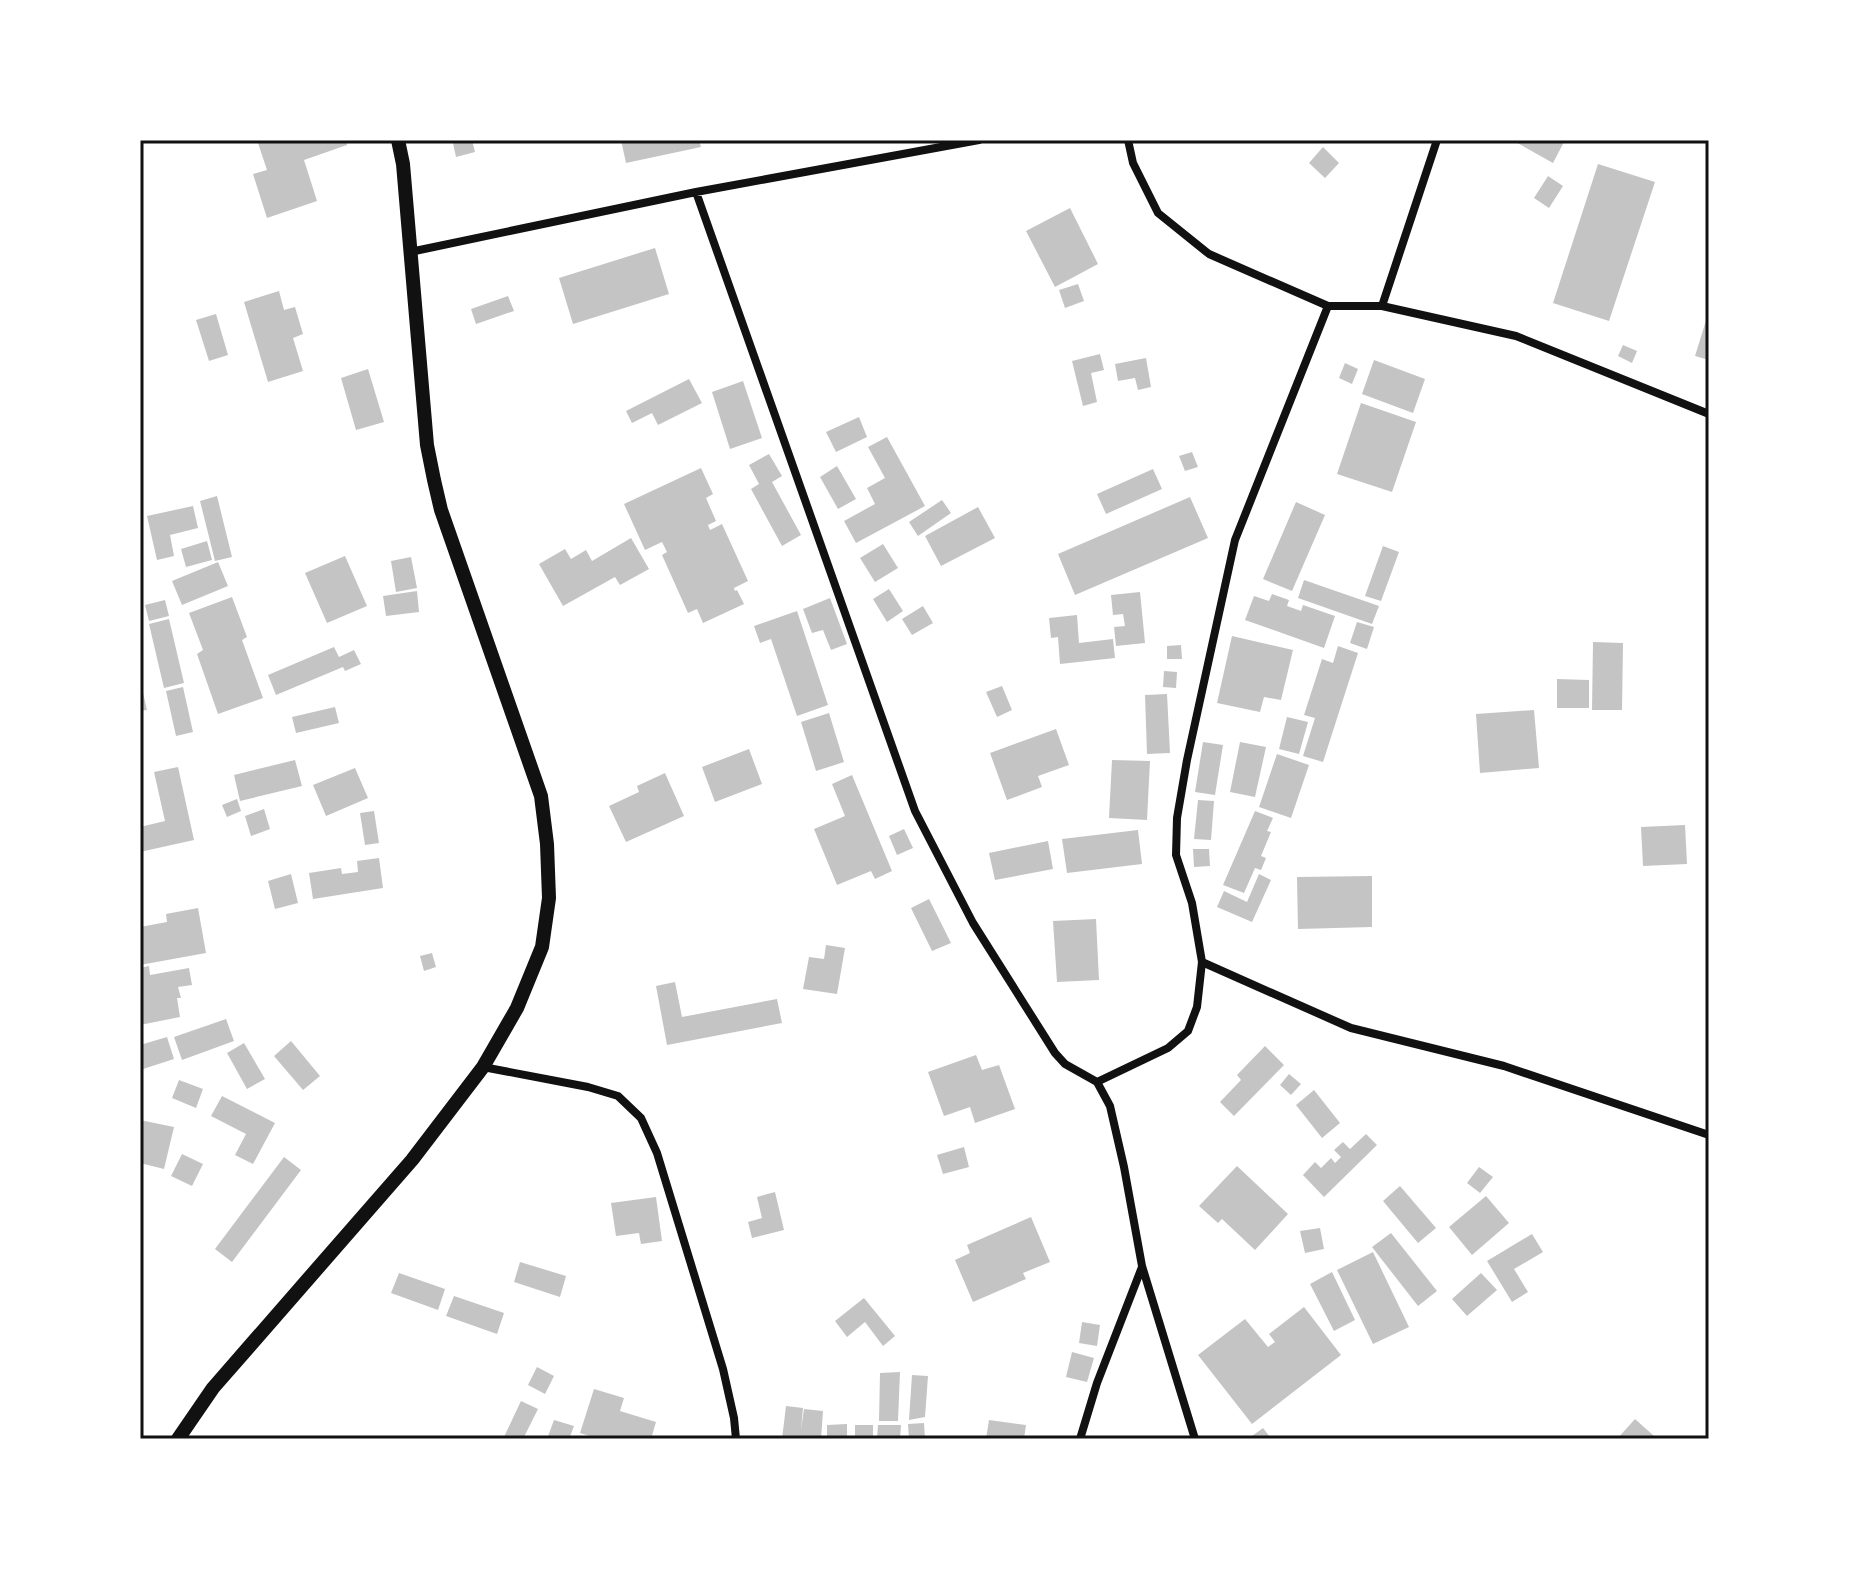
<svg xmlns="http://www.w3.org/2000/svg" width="1849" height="1579" viewBox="0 0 1849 1579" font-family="Rubik,sans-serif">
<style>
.building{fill:#c4c4c4}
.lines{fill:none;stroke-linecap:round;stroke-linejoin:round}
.minor{stroke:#111;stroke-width:8}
.tertiary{stroke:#111;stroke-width:14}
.neatline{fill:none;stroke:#111;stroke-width:3}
</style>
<rect width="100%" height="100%" fill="#fff"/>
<path class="building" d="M257,140H346L347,145L304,160L317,201L267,218L253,174L267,170Z
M466,140H472L475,152L456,157L453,143Z
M621,140H699L701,147L626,163Z
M1512,140H1565L1553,163Z
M1323,147L1339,163L1325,178L1309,163Z
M1598,164L1655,182L1609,321L1553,303Z
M1548,176L1563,186L1549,208L1534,198Z
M1070,208L1098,264L1055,287L1026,231Z
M655,248L669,294L573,324L559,278Z
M1078,284L1084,301L1065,308L1059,290Z
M279,291L284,310L295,307L303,334L293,338L303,371L268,382L244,302Z
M508,296L514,311L476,324L471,309Z
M216,314L228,355L209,361L196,320Z
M1708,314H1709V360L1695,356Z
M1623,345L1637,351L1632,363L1618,356Z
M1100,354L1104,370L1091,373L1097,402L1083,406L1072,361Z
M1146,358L1151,387L1138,390L1135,378L1118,381L1115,364Z
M1374,360L1425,379L1413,413L1362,394Z
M1345,363L1358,369L1352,384L1339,378Z
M368,369L384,422L356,430L341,378Z
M689,379L702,403L658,425L652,413L632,423L626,411Z
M743,381L762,438L730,449L712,392Z
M1361,403L1416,422L1392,492L1337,474Z
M859,417L867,437L836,452L826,432Z
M887,437L925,506L856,543L844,521L875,504L867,488L885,478L868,447Z
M1192,452L1198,467L1185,471L1179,456Z
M769,454L782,476L772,482L801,535L782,546L751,489L759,484L749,465Z
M837,466L856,499L838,509L820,477Z
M701,468L713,494L706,498L716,521L708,525L710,530L722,524L748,581L734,588L735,591L737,590L744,604L703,623L697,609L688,613L662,555L667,552L662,542L645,550L624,504Z
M1153,469L1162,489L1106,514L1097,494Z
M217,496L232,557L215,561L200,501Z
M1190,497L1208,538L1075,595L1058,554Z
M942,500L951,513L918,536L909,522Z
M1296,502L1325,515L1292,591L1263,579Z
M193,506L198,528L170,535L174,556L157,560L147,516Z
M978,507L995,538L941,566L925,536Z
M631,538L649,569L620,585L615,577L563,606L539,564L565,549L571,559L586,550L592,561Z
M207,541L212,560L186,567L181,549Z
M883,544L898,568L875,582L860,558Z
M1383,546L1399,552L1381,601L1365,596Z
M345,556L367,606L327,623L305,573Z
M411,557L417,588L396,592L391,561Z
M218,562L228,586L182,605L172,581Z
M1304,580L1379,606L1372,624L1298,598Z
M889,589L903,611L887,622L873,599Z
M417,591L419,612L386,616L383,596Z
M1140,592L1145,643L1116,646L1114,627L1125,626L1123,614L1113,615L1111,595Z
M1272,594L1289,600L1287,606L1301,611L1303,605L1335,616L1324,648L1245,620L1254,596L1269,601Z
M232,597L247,637L242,640L263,698L218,714L197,654L203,650L189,613Z
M830,598L847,644L831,650L823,630L812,633L803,609Z
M165,600L169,616L149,621L145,605Z
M923,606L933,623L912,635L902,619Z
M797,611L828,705L797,716L771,639L760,643L754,626Z
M1077,615L1079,643L1113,639L1115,658L1060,664L1058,637L1051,638L1049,618Z
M169,619L184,683L164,688L149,624Z
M1357,622L1374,627L1367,649L1350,643Z
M1232,636L1293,650L1281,700L1264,697L1260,712L1217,703Z
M1593,642L1623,643L1622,710H1592Z
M1181,645L1182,659H1167V646Z
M1338,646L1358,653L1323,762L1303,756L1315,718L1304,715L1322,659L1333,663Z
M334,647L339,657L354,650L361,664L345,671L343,667L276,695L268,675Z
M1164,671L1177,672L1176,688L1163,687Z
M1557,679L1589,680V708H1557Z
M140,684H141L147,710L140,711Z
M1002,686L1012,710L997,717L986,692Z
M183,687L193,732L176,736L166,691Z
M1167,694L1170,753L1147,754L1145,695Z
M335,707L339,723L296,733L292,717Z
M1534,710L1539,768L1480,773L1476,714Z
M829,713L844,762L816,771L801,722Z
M1287,717L1308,722L1299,754L1279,749Z
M1056,729L1069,765L1038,776L1042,787L1007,800L990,753Z
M1203,742L1223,745L1215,795L1195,792Z
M1240,742L1266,747L1255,797L1230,792Z
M749,749L762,784L715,802L702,767Z
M1277,754L1309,765L1291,818L1259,807Z
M295,760L302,786L240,801L234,775Z
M1112,760L1150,761L1147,820L1109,818Z
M178,767L194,840L140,852V827L165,821L154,772Z
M355,768L368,798L326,816L313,785Z
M665,773L684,816L626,842L609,806L639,792L637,786Z
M852,775L892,871L875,879L871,871L837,885L814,829L845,816L832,784Z
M237,799L241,811L227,817L222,805Z
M1198,800L1214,801L1211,840L1194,839Z
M264,809L270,829L251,836L245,816Z
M374,811L379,843L365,845L360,813Z
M1255,811L1273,818L1267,831L1271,832L1261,856L1266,858L1261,870L1255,868L1244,893L1223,885Z
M1685,825L1687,864L1643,866L1641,827Z
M904,829L913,848L897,855L889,836Z
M1138,830L1142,864L1067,873L1062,839Z
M1048,841L1053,869L995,880L989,853Z
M1193,849H1209L1210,866L1194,867Z
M379,858L383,888L313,899L309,873L341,868L342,874L358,872L357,861Z
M291,874L298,903L275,909L268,881Z
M1259,874L1271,880L1252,922L1217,907L1224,891L1247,902Z
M1372,876V927L1298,929L1297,877Z
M929,899L951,943L932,951L911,908Z
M198,908L206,953L140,965V927L167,922L166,914Z
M1096,919L1099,980L1057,982L1053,921Z
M826,945L845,948L837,994L803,989L809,957L824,959Z
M432,953L436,967L424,971L420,956Z
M149,966L150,975L189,968L192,985L178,987L181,998H177L180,1017L140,1025V968Z
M675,982L682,1017L777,999L782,1023L667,1045L656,986Z
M226,1019L234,1041L182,1060L174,1037Z
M167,1037L174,1059L140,1070V1045Z
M291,1041L320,1076L303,1090L274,1056Z
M244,1043L265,1079L247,1089L227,1053Z
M1265,1046L1284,1065L1234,1116L1220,1102L1241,1080L1237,1075Z
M976,1055L982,1070L999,1065L1015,1109L975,1123L970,1107L944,1116L928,1072Z
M1289,1074L1301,1084L1291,1095L1280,1085Z
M179,1080L203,1089L196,1108L172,1098Z
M1314,1090L1340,1123L1322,1138L1296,1105Z
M222,1096L275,1123L253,1164L235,1155L246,1134L211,1116Z
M140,1120L174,1127L164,1169L140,1163Z
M1366,1134L1377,1145L1324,1197L1303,1175L1315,1162L1321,1168L1331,1158L1335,1163L1341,1157L1334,1150L1343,1142L1350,1149Z
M964,1147L969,1167L943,1174L937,1155Z
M182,1154L203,1164L192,1186L171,1176Z
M284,1157L301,1170L232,1262L215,1249Z
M1237,1166L1288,1214L1255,1250L1222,1219L1218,1223L1199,1206Z
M1479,1167L1493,1177L1480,1193L1467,1183Z
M1400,1186L1436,1228L1418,1243L1383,1201Z
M775,1192L784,1230L752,1238L748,1222L762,1218L757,1197Z
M1486,1196L1509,1223L1472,1255L1449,1227Z
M656,1197L662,1241L641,1244L639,1233L616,1236L611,1203Z
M1031,1217L1050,1262L1023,1273L1026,1279L973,1302L955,1260L970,1253L967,1245Z
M1320,1228L1324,1249L1305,1253L1300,1231Z
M1391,1233L1437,1291L1418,1306L1372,1247Z
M1532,1234L1543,1252L1514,1269L1528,1292L1512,1302L1487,1261Z
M1373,1252L1409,1327L1373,1344L1337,1270Z
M520,1262L566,1276L560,1297L514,1282Z
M1332,1272L1355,1320L1334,1331L1310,1284Z
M399,1273L445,1289L438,1310L391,1293Z
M1481,1273L1497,1290L1467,1316L1452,1299Z
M454,1296L504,1313L497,1334L446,1316Z
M864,1298L895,1336L883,1346L865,1322L847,1337L835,1321Z
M1304,1307L1341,1355L1252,1424L1198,1355L1245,1319L1268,1347L1275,1342L1269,1334Z
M1082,1322L1100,1325L1097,1346L1079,1343Z
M1072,1352L1094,1358L1087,1382L1066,1377Z
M537,1367L554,1376L545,1394L528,1385Z
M900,1372L898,1421H879L880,1373Z
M912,1375L928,1376L925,1417L909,1420Z
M594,1389L624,1398L620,1411L656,1422L651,1439H592L593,1437L580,1433Z
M521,1401L538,1409L523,1439H503Z
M786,1406L803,1408L801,1430L804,1409L823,1411L821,1439H782Z
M1635,1419L1654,1436L1651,1439H1617Z
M554,1420L574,1426L569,1439H547Z
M989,1420L1026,1425L1024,1439H986Z
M924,1423L925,1439H909L908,1424Z
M847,1424V1439H827V1425Z
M855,1425H873V1439H855Z
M878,1425H901L900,1439H877Z
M1263,1428L1270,1437L1275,1436L1278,1439H1248Z"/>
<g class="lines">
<path class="minor" d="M1128,140L1133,163L1158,213L1209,254L1328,306H1382L1516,336L1709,414
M696,192L915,811L973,923L1055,1053L1065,1064L1097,1082L1110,1106L1124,1167L1142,1266L1195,1439
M410,252L696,192L979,140
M1382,306L1437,140
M1202,962L1351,1028L1504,1066L1709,1135
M483,1067L588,1087L618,1096L641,1118L657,1153L723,1369L734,1418L736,1439
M1097,1082L1168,1048L1188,1031L1197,1007L1202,962L1192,903L1176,855L1177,818L1187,760L1235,540L1328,306
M1080,1439L1097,1383L1142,1267"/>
<path class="tertiary" d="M178,1439L213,1388L412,1160L483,1067L517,1008L542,947L549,898L547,844L541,796L441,510L434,480L427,445L403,164L398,140"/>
</g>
<rect width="1849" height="1579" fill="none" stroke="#ffffff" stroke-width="284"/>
<rect x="142" y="142" width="1565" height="1295" class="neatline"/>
</svg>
